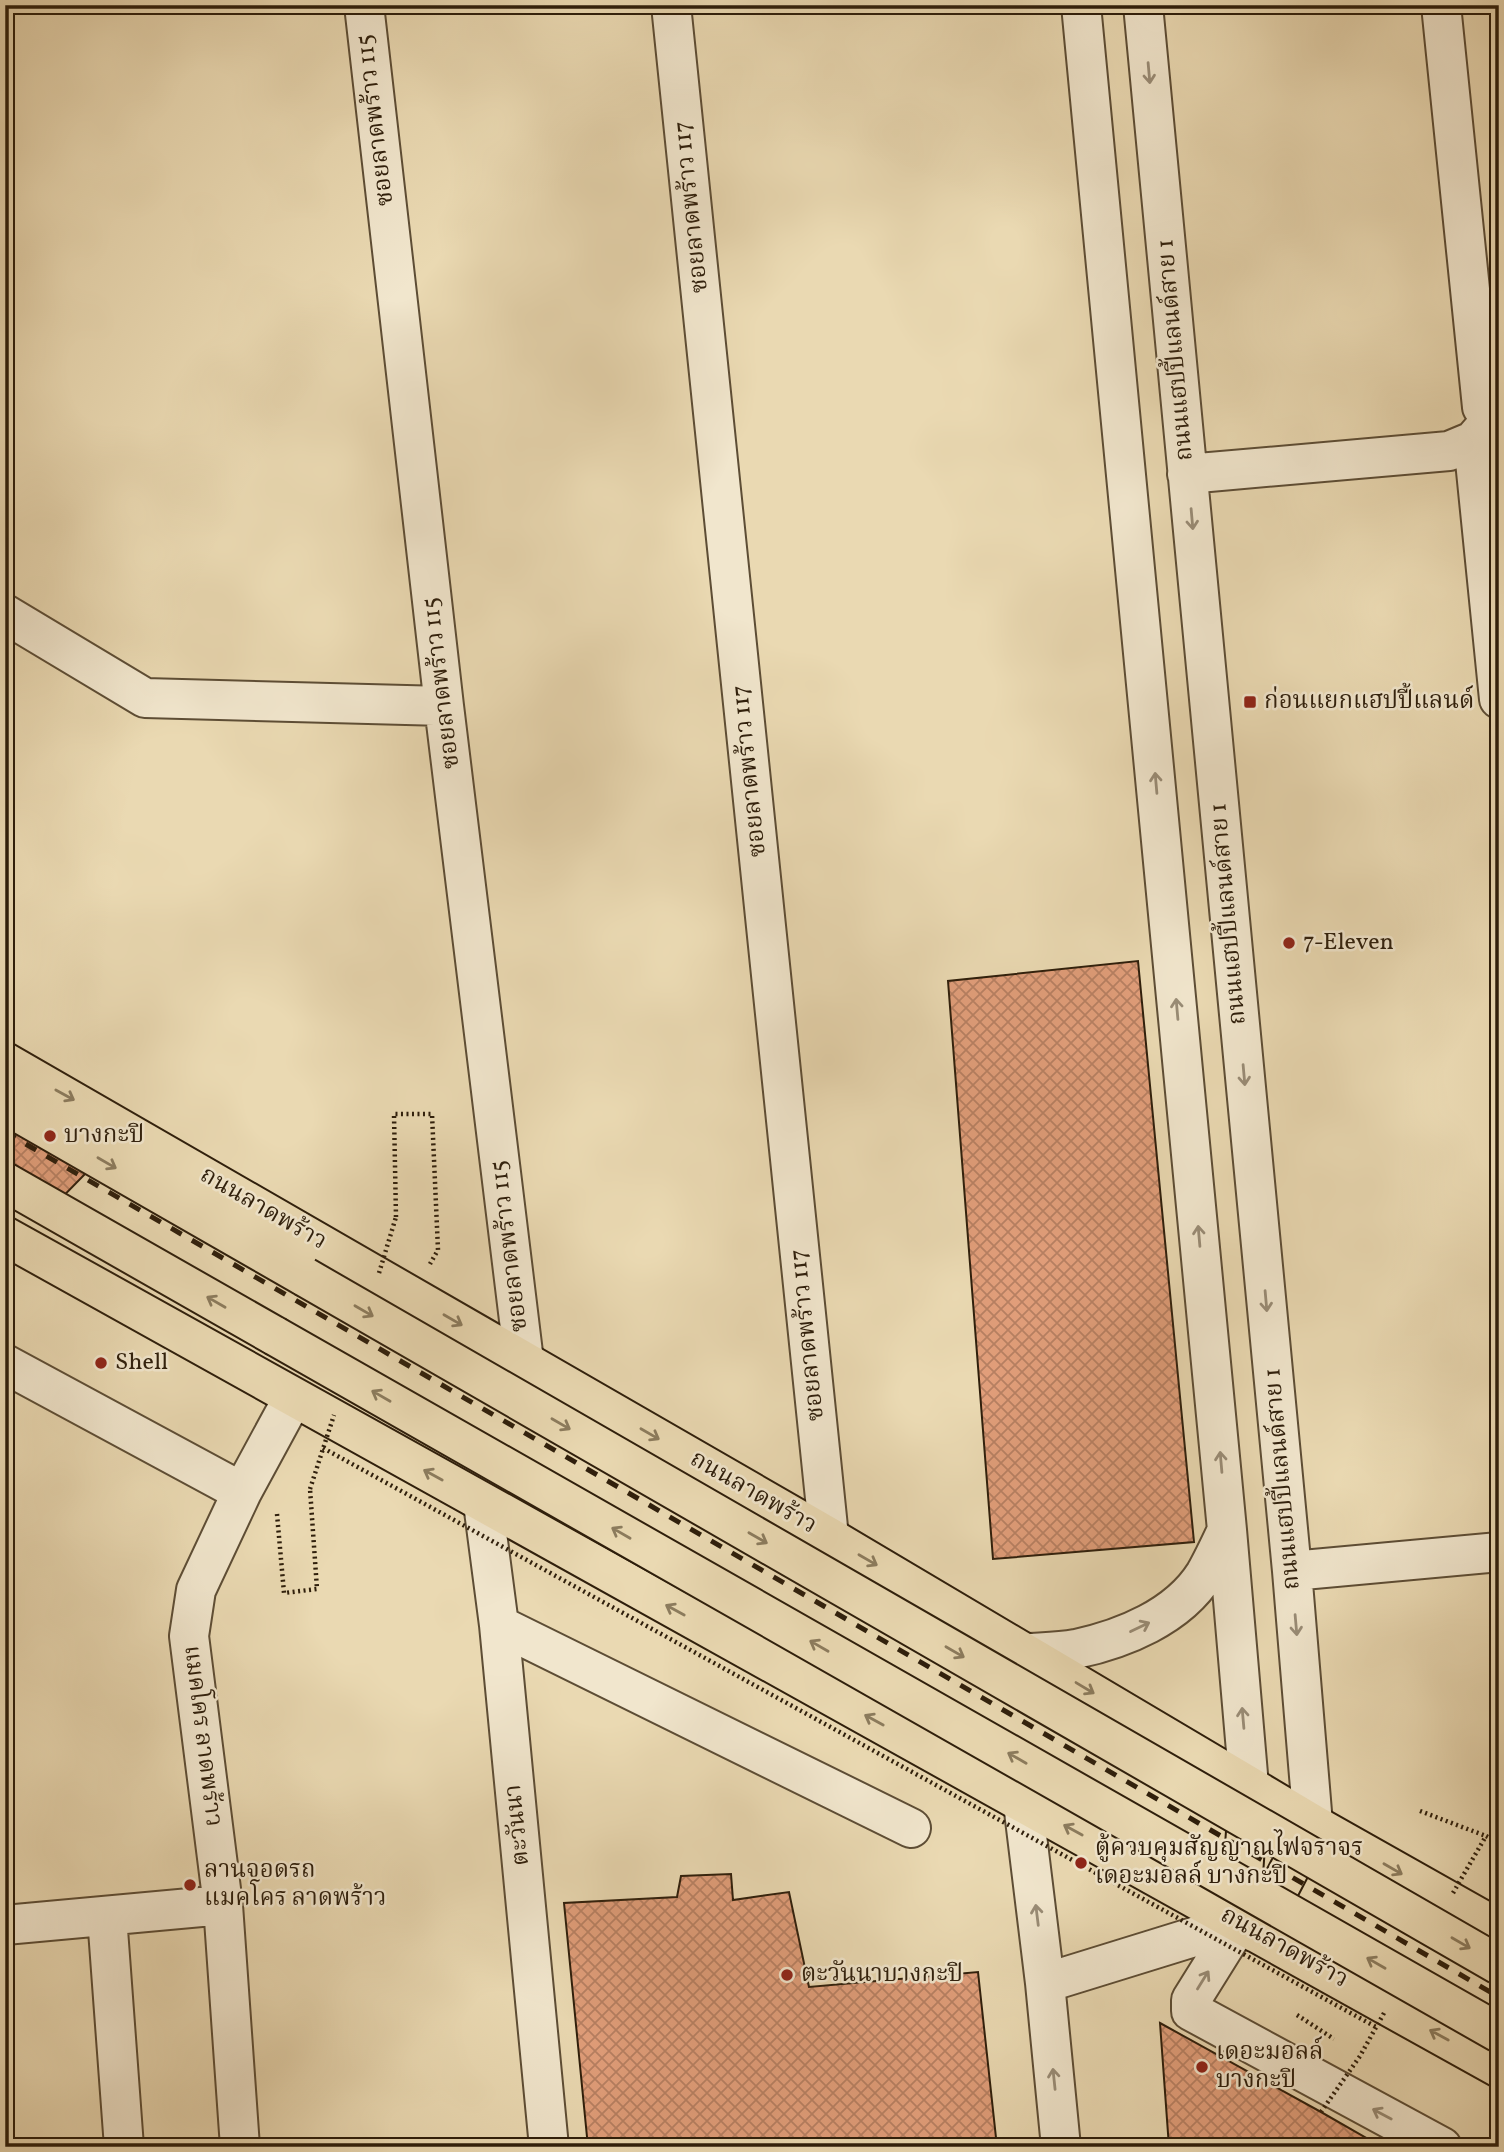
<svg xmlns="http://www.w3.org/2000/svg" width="1504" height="2152" viewBox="0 0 1504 2152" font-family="Vollkorn,'Noto Serif Thai',serif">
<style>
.building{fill:url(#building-cross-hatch);stroke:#2e1e0b;stroke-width:2}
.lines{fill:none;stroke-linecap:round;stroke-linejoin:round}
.minor-casing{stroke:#5d4d35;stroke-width:42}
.major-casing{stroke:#2e1e0b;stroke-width:42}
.path{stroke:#2e1e0b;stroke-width:4.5;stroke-dasharray:2 3.5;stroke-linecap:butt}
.minor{stroke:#f1e6cd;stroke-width:38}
.major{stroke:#ead9b2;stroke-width:38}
.rail{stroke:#2e1e0b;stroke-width:5;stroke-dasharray:12 12;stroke-linecap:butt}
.major-bridge-casing{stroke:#2e1e0b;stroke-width:42;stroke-linecap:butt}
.path-bridge{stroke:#2e1e0b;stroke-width:4.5;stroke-dasharray:2 3.5;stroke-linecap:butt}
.major-bridge{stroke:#ead9b2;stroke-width:38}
.oneway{stroke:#998c76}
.oneway2{stroke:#8c7c5e}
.poi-dot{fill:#8f2418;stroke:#f1e6cd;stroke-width:2.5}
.labels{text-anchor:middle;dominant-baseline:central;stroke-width:5;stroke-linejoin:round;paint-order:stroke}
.street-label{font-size:24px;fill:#2e1e0b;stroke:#f1e6cd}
.poi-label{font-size:24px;fill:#2e1e0b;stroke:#f1e6cd;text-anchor:start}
</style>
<defs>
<pattern id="building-cross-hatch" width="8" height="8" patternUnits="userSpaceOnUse" patternTransform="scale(1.75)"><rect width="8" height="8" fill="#e19e7a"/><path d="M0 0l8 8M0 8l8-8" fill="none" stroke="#b78062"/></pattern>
</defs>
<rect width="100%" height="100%" fill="#ead9b2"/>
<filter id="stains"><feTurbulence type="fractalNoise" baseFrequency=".00286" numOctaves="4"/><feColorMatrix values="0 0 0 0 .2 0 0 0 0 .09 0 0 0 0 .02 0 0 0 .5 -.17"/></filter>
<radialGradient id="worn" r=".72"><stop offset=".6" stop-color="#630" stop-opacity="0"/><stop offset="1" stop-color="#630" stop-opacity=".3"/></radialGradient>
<path class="building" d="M1138,961L1194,1542L993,1559L948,981Z
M5,1042L105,1099L86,1173L38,1222L5,1203Z
M731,1874L733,1900L789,1892L809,1987L978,1972L997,2147H588L564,1903L677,1897L681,1876Z
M1160,2023L1321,2112L1382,2147H1169Z"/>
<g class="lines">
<g class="minor-casing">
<path id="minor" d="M364,5L444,706L524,1361
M671,5L829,1537
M1081,5L1227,1530L1249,1786
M1143,5L1292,1571L1313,1824
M1441,5L1482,407L1499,412
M1473,441L1499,699
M1187,474L1449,451L1473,441L1498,412
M5,614L145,698L444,706
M5,1364L242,1492
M483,1503L499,1625L549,2147
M1292,1571L1499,1552
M499,1625L911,1828
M1027,1653C1043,1652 1060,1652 1076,1649C1123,1639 1178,1617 1205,1574C1213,1560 1220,1545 1227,1530
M1023,1803L1045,1983
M107,1916L124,2147
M1239,1923L1191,2000V2011L1442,2147
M5,1925L223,1905
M240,2147L223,1905L189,1636L196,1590L242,1492L293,1398
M1061,2147L1045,1983L1239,1923"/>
</g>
<g class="major-casing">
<path id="major" d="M5,1062L829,1537L1313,1824L1499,1929
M5,1105L305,1277
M5,1182L275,1336
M5,1236L1499,2068
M1240,1917L1249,1789
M1256,1933L1313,1824"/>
</g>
<path class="path" d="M396,1217L394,1114H432L438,1250L430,1264
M277,1514L284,1593L317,1589L310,1489
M1420,1811L1486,1836
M1297,2015L1334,2039"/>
<use href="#minor" class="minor"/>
<use href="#major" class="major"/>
<path class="rail" d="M5,1132L1499,1997"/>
<g class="major-bridge-casing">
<path id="major-bridge" d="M305,1277L1499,1965
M275,1336L1499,2033"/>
</g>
<path class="path-bridge" d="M379,1273L396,1217
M323,1448L1376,2027
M310,1489L334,1415
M1453,1893L1486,1836L1499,1843
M1321,2112L1360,2056L1384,2013"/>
<use href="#major-bridge" class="major-bridge"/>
</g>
<defs><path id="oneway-shaft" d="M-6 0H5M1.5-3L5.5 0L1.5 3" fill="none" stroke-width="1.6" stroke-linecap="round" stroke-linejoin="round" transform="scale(1.75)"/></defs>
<g class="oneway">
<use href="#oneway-shaft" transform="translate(1149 73) rotate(85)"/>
<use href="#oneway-shaft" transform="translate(1192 519) rotate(85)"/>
<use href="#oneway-shaft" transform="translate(1156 783) rotate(-95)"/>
<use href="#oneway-shaft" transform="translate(1177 1009) rotate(-95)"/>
<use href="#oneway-shaft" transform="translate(1244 1075) rotate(85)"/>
<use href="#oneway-shaft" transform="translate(1199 1236) rotate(-95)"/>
<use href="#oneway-shaft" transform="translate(1266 1301) rotate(85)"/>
<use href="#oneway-shaft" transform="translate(1221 1462) rotate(-95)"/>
<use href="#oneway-shaft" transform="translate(1296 1625) rotate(85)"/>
<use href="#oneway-shaft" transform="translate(1140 1627) rotate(-26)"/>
<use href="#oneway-shaft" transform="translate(1243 1718) rotate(-95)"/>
<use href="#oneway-shaft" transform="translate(1037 1915) rotate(-97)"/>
<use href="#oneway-shaft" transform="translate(1203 1980) rotate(-58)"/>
<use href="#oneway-shaft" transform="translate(1054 2079) rotate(-96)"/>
<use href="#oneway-shaft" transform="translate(1382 2114) rotate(-152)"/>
</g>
<g class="oneway2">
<use href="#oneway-shaft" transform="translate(65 1095) rotate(29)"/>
<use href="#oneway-shaft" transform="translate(107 1163) rotate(30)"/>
<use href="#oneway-shaft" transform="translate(216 1302) rotate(-150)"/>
<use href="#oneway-shaft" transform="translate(364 1311) rotate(30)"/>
<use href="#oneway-shaft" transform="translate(453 1320) rotate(30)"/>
<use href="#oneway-shaft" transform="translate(381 1396) rotate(-150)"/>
<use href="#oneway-shaft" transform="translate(561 1424) rotate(30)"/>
<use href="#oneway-shaft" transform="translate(650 1434) rotate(30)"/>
<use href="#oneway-shaft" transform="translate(433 1475) rotate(-151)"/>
<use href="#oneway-shaft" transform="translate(621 1533) rotate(-150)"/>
<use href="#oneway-shaft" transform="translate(758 1538) rotate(30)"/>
<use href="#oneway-shaft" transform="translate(868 1560) rotate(30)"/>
<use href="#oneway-shaft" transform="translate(675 1610) rotate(-151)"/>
<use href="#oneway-shaft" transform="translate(819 1646) rotate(-150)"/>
<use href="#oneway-shaft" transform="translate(955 1652) rotate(30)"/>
<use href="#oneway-shaft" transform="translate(1085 1688) rotate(31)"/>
<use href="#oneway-shaft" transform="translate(874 1720) rotate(-151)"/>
<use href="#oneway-shaft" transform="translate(1017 1758) rotate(-150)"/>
<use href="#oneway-shaft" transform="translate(1073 1830) rotate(-151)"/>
<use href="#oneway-shaft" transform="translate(1393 1869) rotate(30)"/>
<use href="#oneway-shaft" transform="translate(1461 1943) rotate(30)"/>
<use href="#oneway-shaft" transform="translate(1376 1963) rotate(-150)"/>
<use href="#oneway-shaft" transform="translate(1439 2035) rotate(-151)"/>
</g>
<g class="poi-dot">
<rect x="1243" y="695" width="14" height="14" rx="3.5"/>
<circle cx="1289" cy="943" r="7"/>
<circle cx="50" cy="1136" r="7"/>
<circle cx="101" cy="1363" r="7"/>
<circle cx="1081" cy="1863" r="7"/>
<circle cx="190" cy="1885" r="7"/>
<circle cx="787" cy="1975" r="7"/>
<circle cx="1202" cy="2067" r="7"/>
</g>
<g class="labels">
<g class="street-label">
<text transform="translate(376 120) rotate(-97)">ซอยลาดพร้าว 115</text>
<text transform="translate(692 207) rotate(-96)">ซอยลาดพร้าว 117</text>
<text transform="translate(1176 350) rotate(-95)">ถนนแฮปปี้แลนด์สาย 1</text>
<text transform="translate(442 683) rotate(-97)">ซอยลาดพร้าว 115</text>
<text transform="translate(750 771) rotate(-96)">ซอยลาดพร้าว 117</text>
<text transform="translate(1229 914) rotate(-95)">ถนนแฮปปี้แลนด์สาย 1</text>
<text transform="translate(263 1209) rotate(30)">ถนนลาดพร้าว</text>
<text transform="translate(510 1246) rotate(-97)">ซอยลาดพร้าว 115</text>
<text transform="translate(808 1335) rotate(-96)">ซอยลาดพร้าว 117</text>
<text transform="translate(1283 1479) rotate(-95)">ถนนแฮปปี้แลนด์สาย 1</text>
<text transform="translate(753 1493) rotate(30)">ถนนลาดพร้าว</text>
<text transform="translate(202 1736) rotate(83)">แมคโคร ลาดพร้าว</text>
<text transform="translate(518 1825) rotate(-96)">ตะวันนา</text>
<text transform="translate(1284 1948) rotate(29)">ถนนลาดพร้าว</text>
</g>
<g class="poi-label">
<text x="1264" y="702">ก่อนแยกแฮปปี้แลนด์</text>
<text x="1303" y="943">7-Eleven</text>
<text x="64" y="1136">บางกะปิ</text>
<text x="115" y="1363">Shell</text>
<text x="1095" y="1849">ตู้ควบคุมสัญญาณไฟจราจร<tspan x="1095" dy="28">เดอะมอลล์ บางกะปิ</tspan></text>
<text x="204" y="1871">ลานจอดรถ<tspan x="204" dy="28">แมคโคร ลาดพร้าว</tspan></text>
<text x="801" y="1975">ตะวันนาบางกะปิ</text>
<text x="1216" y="2053">เดอะมอลล์<tspan x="1216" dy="28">บางกะปิ</tspan></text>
</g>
</g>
<rect width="1504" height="2152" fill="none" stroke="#ead9b2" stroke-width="28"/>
<rect x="7" y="7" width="1490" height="2138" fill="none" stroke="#2e1e0b" stroke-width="3.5"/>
<rect x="14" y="14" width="1476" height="2124" fill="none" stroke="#2e1e0b" stroke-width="2"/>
<rect width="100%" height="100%" filter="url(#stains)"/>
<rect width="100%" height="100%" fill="url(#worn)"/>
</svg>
